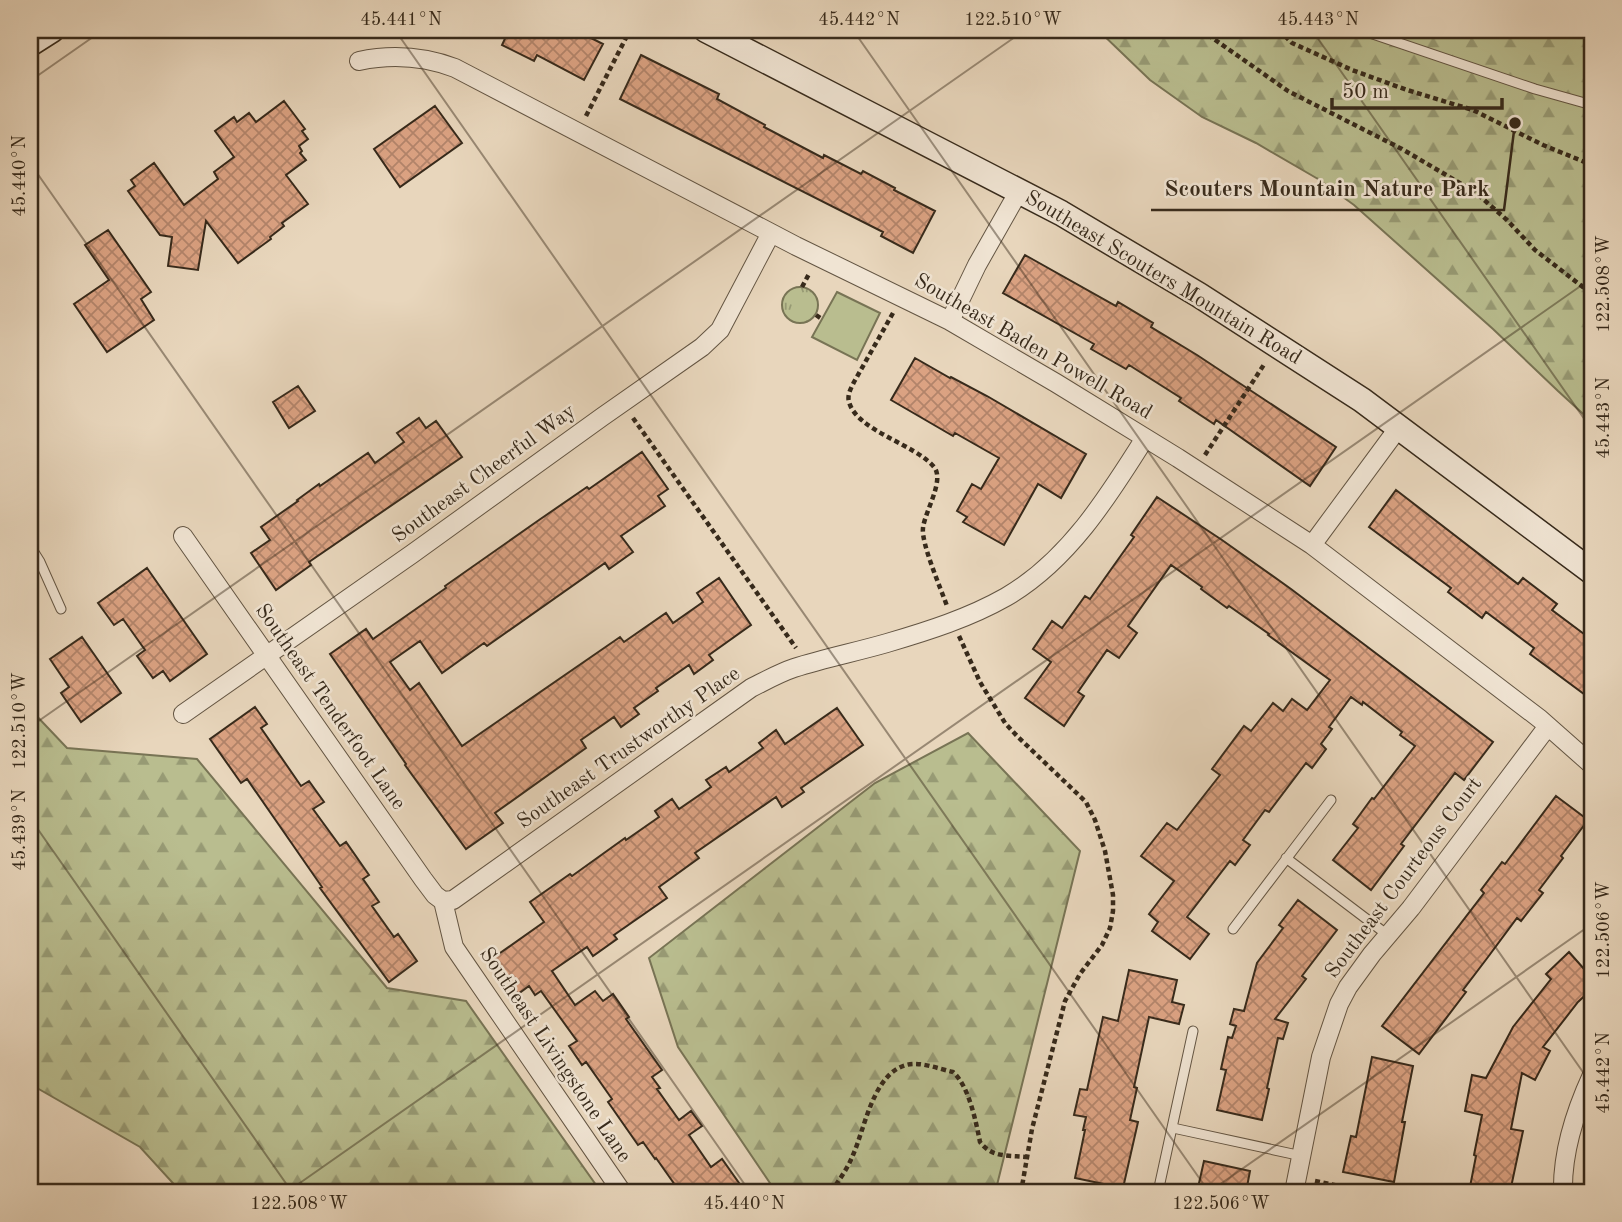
<svg xmlns="http://www.w3.org/2000/svg" width="1622" height="1222" viewBox="0 0 1622 1222" font-family="'Old Standard TT',serif">
<style>
.grass{fill:url(#grass-tufts);stroke:#787455;stroke-width:2}
.forest{fill:url(#forest-firs);stroke:#787455;stroke-width:2}
.pitch{fill:#b9bd8f;stroke:#787455;stroke-width:2}
.building{fill:url(#building-cross-hatch);stroke:#372a1b;stroke-width:2}
.lines{fill:none;stroke-linecap:round;stroke-linejoin:round}
.lane-casing{stroke:#635543;stroke-width:11}
.street-casing{stroke:#635543;stroke-width:20}
.secondary-casing{stroke:#372a1b;stroke-width:27}
.path{stroke:#372a1b;stroke-width:4.5;stroke-dasharray:5 3.5;stroke-linecap:butt}
.lane{stroke:#f0e4d3;stroke-width:9}
.street{stroke:#f0e4d3;stroke-width:18}
.secondary{stroke:#f0e4d3;stroke-width:24}
.ticks{fill:none;stroke:#372a1b;stroke-width:2;stroke-opacity:0.45}
.labels{text-anchor:middle;dominant-baseline:central;stroke-width:5;stroke-linejoin:round;paint-order:stroke}
.street-label{font-size:21px;fill:#372a1b;stroke:#f0e4d3}
.leader{fill:none;stroke:#372a1b;stroke-width:2.5}
.callout-dot{fill:#372a1b;stroke:#f0e4d3;stroke-width:2.5}
.callout-label{font-size:23px;text-anchor:middle;font-weight:bold;fill:#372a1b;stroke:#f0e4d3;stroke-width:5;stroke-linejoin:round;paint-order:stroke}
.neatline{fill:none;stroke:#372a1b;stroke-width:2.5}
.ticks-label{font-size:18px;text-anchor:middle;fill:#372a1b}
</style>
<defs>
<pattern id="grass-tufts" width="24" height="20" patternUnits="userSpaceOnUse" patternTransform="scale(1.75)"><rect width="24" height="20" fill="#b9bd8f"/><path d="M3 7l-1-3M5 7V3M7 7l1-3M15 17l-1-3M17 17v-4M19 17l1-3" fill="none" stroke="#979a74"/></pattern>
<pattern id="forest-firs" width="22" height="20" patternUnits="userSpaceOnUse" patternTransform="scale(1.75)"><rect width="22" height="20" fill="#b9bd8f"/><path d="M5 1l3.5 6h-7zM16 11l3.5 6h-7z" fill="#979a74"/></pattern>
<pattern id="building-cross-hatch" width="8" height="8" patternUnits="userSpaceOnUse" patternTransform="scale(1.75)"><rect width="8" height="8" fill="#dba282"/><path d="M0 0l8 8M0 8l8-8" fill="none" stroke="#b2846a"/></pattern>
</defs>
<rect width="100%" height="100%" fill="#e8d6bc"/>
<filter id="stains"><feTurbulence type="fractalNoise" baseFrequency=".00286" numOctaves="4"/><feColorMatrix values="0 0 0 0 .2 0 0 0 0 .09 0 0 0 0 .02 0 0 0 .5 -.17"/></filter>
<radialGradient id="worn" r=".72"><stop offset=".6" stop-color="#630" stop-opacity="0"/><stop offset="1" stop-color="#630" stop-opacity=".3"/></radialGradient>
<path class="grass" d="M782 305a18 18 0 1 1 36 0a18 18 0 1 1-36 0Z"/>
<path class="forest" d="M1098,30H1592V422L1558,391L1493,329L1354,205L1318,179L1256,143L1202,117L1150,80Z
M30,709L67,748L197,759L387,988L466,1001L601,1192H181L140,1147L30,1084Z
M968,733L1080,851L997,1185L998,1192H776L678,1047L649,958L875,783Z"/>
<path class="pitch" d="M837,292L880,313L857,360L812,337Z"/>
<path class="building" d="M509,30H575L603,44L584,80L537,55L534,61L502,45Z
M641,55L719,94L717,99L765,125L764,127L823,158L824,155L861,174L863,171L895,188L894,190L935,211L913,253L881,236L883,232L620,99Z
M284,101L305,129L302,131L308,139L299,146L302,151L300,153L306,160L286,175L308,204L282,223L284,226L270,237L271,239L238,263L206,221L198,270L168,266L172,237L160,235L128,191L135,186L131,180L154,163L184,205L218,179L214,172L234,157L215,131L234,117L237,122L249,113L256,122Z
M435,106L462,143L400,187L374,149Z
M108,230L151,292L141,299L154,320L107,352L74,304L109,280L85,245Z
M1025,255L1116,306L1118,302L1153,323L1151,327L1197,355L1336,447L1310,486L1216,420L1214,424L1179,401L1181,398L1129,365L1126,369L1091,349L1094,344L1003,293Z
M915,358L950,378L951,377L987,396L1086,454L1061,498L1038,484L1004,545L963,522L967,517L957,511L972,484L981,489L999,458L955,433L953,436L891,400Z
M298,386L315,411L289,428L273,402Z
M419,418L426,428L436,421L462,457L309,562L311,565L276,590L251,553L270,540L261,527L298,501L297,500L319,484L320,486L368,453L375,463L404,442L397,433Z
M642,452L668,489L658,496L665,506L621,536L633,552L609,569L605,563L487,646L484,643L442,673L420,641L390,662L410,690L419,683L462,746L620,637L624,642L666,613L673,623L703,602L697,593L719,578L751,625L709,655L713,660L694,674L689,665L656,688L658,691L634,708L639,714L621,727L614,717L581,740L586,748L495,813L503,823L466,849L405,765L406,764L330,654L366,629L373,639L383,632L446,588L445,586L539,520L587,487L589,489Z
M1396,490L1518,584L1523,578L1557,604L1552,610L1592,640V700L1530,654L1534,648L1486,612L1482,618L1448,592L1451,588L1369,527Z
M1157,497L1222,540L1291,589L1493,742L1464,780L1455,773L1401,844L1404,846L1371,890L1333,860L1358,828L1353,824L1372,798L1374,799L1415,746L1400,735L1402,732L1363,702L1362,705L1351,697L1329,727L1332,729L1321,744L1326,749L1312,768L1306,763L1269,812L1265,810L1243,840L1250,845L1235,865L1230,861L1187,917L1209,934L1190,959L1152,931L1158,922L1149,914L1174,881L1141,856L1167,823L1177,830L1220,775L1212,769L1244,726L1251,731L1273,703L1283,711L1292,699L1307,710L1330,680L1268,635L1269,634L1229,606L1227,608L1201,589L1202,587L1171,565L1128,626L1137,633L1119,658L1107,650L1078,692L1084,696L1064,726L1025,698L1051,662L1033,649L1052,621L1062,628L1085,596L1090,599L1134,537L1131,535Z
M147,568L207,654L170,681L163,671L153,678L137,656L145,650L123,619L114,625L98,603Z
M82,637L121,693L81,722L61,693L69,687L50,659Z
M255,707L267,724L261,728L301,786L309,781L324,802L313,809L340,846L346,842L369,875L363,879L379,902L372,906L394,937L398,934L417,961L389,982L320,888L322,887L247,779L241,783L210,739Z
M837,708L863,745L801,788L804,792L782,807L776,797L695,853L699,858L659,887L667,898L614,935L617,939L593,956L587,947L552,971L575,1005L595,991L603,1001L613,994L629,1017L626,1019L662,1070L652,1077L660,1088L657,1089L679,1120L691,1111L702,1126L689,1135L711,1167L722,1159L739,1183L725,1192H680L656,1158L655,1159L643,1142L638,1145L608,1102L612,1099L586,1062L582,1065L569,1046L577,1041L541,991L535,995L529,986L518,994L493,958L544,922L530,902L570,874L572,876L625,838L626,840L659,817L655,811L672,799L679,809L711,787L706,780L726,767L729,772L763,748L759,743L776,730L785,744Z
M1556,796L1588,820L1561,856L1563,858L1539,890L1543,893L1521,921L1517,918L1488,957L1463,990L1466,992L1419,1054L1382,1026L1484,893L1481,890L1502,862L1505,864Z
M1298,900L1337,930L1302,976L1306,979L1275,1019L1288,1023L1283,1039L1278,1038L1267,1088L1269,1089L1262,1120L1217,1110L1226,1070L1221,1069L1228,1037L1232,1038L1236,1026L1230,1024L1234,1009L1244,1011L1257,963L1283,928L1279,925Z
M1569,952L1592,978V989L1578,1002L1543,1047L1550,1051L1535,1080L1522,1073L1511,1129L1523,1131L1510,1192H1469L1476,1156L1474,1155L1482,1115L1465,1111L1472,1075L1486,1078L1513,1027L1551,979L1546,974Z
M1129,970L1177,980L1172,1002L1184,1005L1179,1024L1149,1017L1134,1087L1137,1088L1130,1120L1138,1122L1123,1188L1075,1178L1085,1130H1083L1086,1117L1074,1115L1080,1089L1087,1090L1103,1017L1118,1021Z
M1372,1057L1413,1066L1402,1122H1405L1394,1182L1343,1172L1351,1136L1356,1137Z
M1204,1161L1250,1171L1246,1192H1197Z"/>
<g class="lines">
<g class="lane-casing">
<path id="lane" d="M1361,30L1535,89L1592,105
M30,546L40,562L61,609
M1286,858L1389,936
M1233,929L1331,800
M1173,1128L1302,1156
M1158,1192L1193,1031"/>
</g>
<g class="street-casing">
<path id="street" d="M359,61C392,54 423,56 455,68L796,246L950,321L1056,383L1178,458L1312,545L1540,719L1592,765
M950,321L977,265L1019,191
M183,536L423,879L435,895L443,901
M1312,545L1399,427
M183,714L412,554L602,417L702,347L720,330L771,233
M443,901L453,900L751,688C765,681 779,673 794,668C825,658 856,652 887,643C928,631 969,618 1006,597C1068,561 1108,497 1145,438
M443,901L454,947L622,1192
M1294,1192L1321,1057L1339,1004L1348,987L1372,954L1411,908L1548,726
M1563,1192C1562,1151 1575,1112 1592,1075"/>
</g>
<g class="secondary-casing">
<path id="secondary" d="M706,30L1061,213L1199,295L1362,400L1592,572
M30,44L52,30"/>
</g>
<path class="path" d="M655,30L663,34L665,30
M1201,30L1288,91L1402,149L1475,192L1507,220L1535,250L1592,294
M1279,30L1292,43L1352,70L1407,90L1473,110L1543,145L1592,165
M586,116L630,30
M802,287L810,272
M893,313L854,382C851,388 847,395 849,402C857,431 915,444 934,467C945,480 925,511 923,528C921,543 941,589 947,606
M816,315L822,319
M633,418L796,648
M1205,455L1265,363
M959,636L980,682L1005,723L1018,737L1086,802L1095,820L1105,851L1113,895V911L1110,928L1102,945L1080,974L1065,1001L1032,1129L1021,1192
M1315,1181L1367,1192
M831,1192C839,1180 848,1168 853,1155C865,1128 873,1074 906,1065C920,1061 939,1069 953,1072C969,1086 976,1122 980,1142C992,1158 1008,1155 1027,1157"/>
<use href="#lane" class="lane"/>
<use href="#street" class="street"/>
<use href="#secondary" class="secondary"/>
</g>
<path class="ticks" d="M395,30L1209,1192M853,30L1592,1085M1312,30L1592,430M30,81L103,30M30,163L750,1192M30,727L1025,30M30,818L292,1192M287,1192L1592,278M1209,1192L1592,924"/>
<g class="labels">
<g class="street-label">
<text transform="translate(1163 278) rotate(31)">Southeast Scouters Mountain Road</text>
<text transform="translate(1033 347) rotate(30)">Southeast Baden Powell Road</text>
<text transform="translate(484 474) rotate(-36)">Southeast Cheerful Way</text>
<text transform="translate(330 707) rotate(55)">Southeast Tenderfoot Lane</text>
<text transform="translate(629 748) rotate(-35)">Southeast Trustworthy Place</text>
<text transform="translate(1404 878) rotate(-53)">Southeast Courteous Court</text>
<text transform="translate(555 1055) rotate(56)">Southeast Livingstone Lane</text>
</g>
</g>
<path class="leader" d="M1515 123L1504 210H1151"/>
<circle class="callout-dot" cx="1515" cy="123" r="7"/>
<g class="callout-label">
<text x="1327" y="196">Scouters Mountain Nature Park</text>
</g>
<rect width="1622" height="1222" fill="none" stroke="#e8d6bc" stroke-width="77"/>
<path d="M1332 98v10h170v-10" fill="none" stroke="#372a1b" stroke-width="3.5"/>
<text x="1342" y="98" font-size="21" fill="#372a1b" stroke="#f0e4d3" stroke-width="5" paint-order="stroke">50 m</text>
<rect x="38" y="38" width="1546" height="1146" class="neatline"/>
<g class="ticks-label">
<text x="401" y="25">45.441°N</text>
<text x="859" y="25">45.442°N</text>
<text x="1013" y="25">122.510°W</text>
<text x="1318" y="25">45.443°N</text>
<text transform="translate(19 176) rotate(-90)" y="6">45.440°N</text>
<text transform="translate(1603 284) rotate(-90)" y="6">122.508°W</text>
<text transform="translate(1603 418) rotate(-90)" y="6">45.443°N</text>
<text transform="translate(19 721) rotate(-90)" y="6">122.510°W</text>
<text transform="translate(19 830) rotate(-90)" y="6">45.439°N</text>
<text transform="translate(1603 930) rotate(-90)" y="6">122.506°W</text>
<text transform="translate(1603 1073) rotate(-90)" y="6">45.442°N</text>
<text x="299" y="1209">122.508°W</text>
<text x="744" y="1209">45.440°N</text>
<text x="1221" y="1209">122.506°W</text>
</g>
<rect width="100%" height="100%" filter="url(#stains)"/>
<rect width="100%" height="100%" fill="url(#worn)"/>
</svg>
